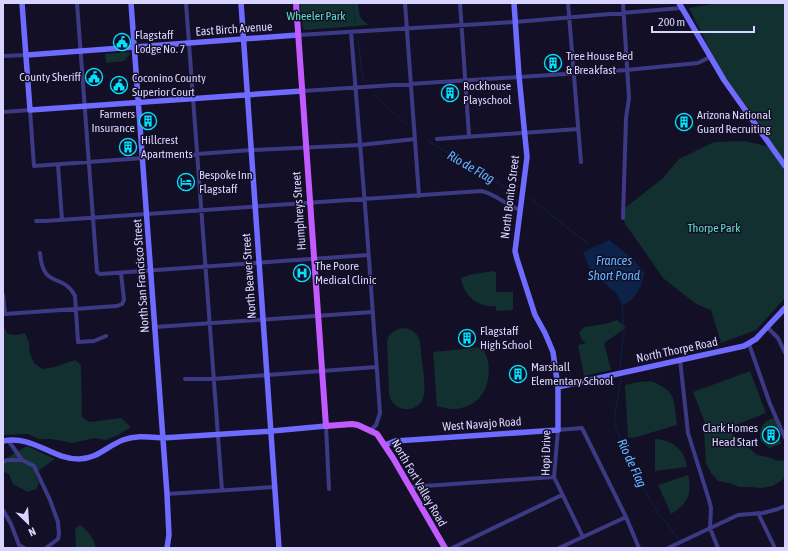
<svg xmlns="http://www.w3.org/2000/svg" width="788" height="551" viewBox="0 0 788 551" font-family="'Asap Condensed',sans-serif">
<style>
.green{fill:#12302f}
.water{fill:#0c2248}
.lines{fill:none;stroke-linecap:round;stroke-linejoin:round}
.stream{stroke:#0c2248;stroke-width:1}
.street{stroke:#3d3a85;stroke-width:4}
.secondary{stroke:#6f6bff;stroke-width:5.5}
.primary{stroke:#c25bff;stroke-width:6}
.labels{text-anchor:middle;dominant-baseline:central;stroke-width:3;stroke-linejoin:round;paint-order:stroke}
.park-label{font-size:12px;fill:#5fe0c0;stroke:#130f26}
.street-label{font-size:12px;fill:#d9d4ff;stroke:#130f26}
.poi-label{font-size:12px;fill:#d9d4ff;stroke:#130f26;text-anchor:start}
.water-label{font-size:13px;font-style:italic;fill:#62b6ff;stroke:#130f26}
</style>
<rect width="100%" height="100%" fill="#130f26"/>
<path class="green" d="M300,3H358C359,14 359,19 369,25L303,30Z
M717,3H785V166L729,88L689,8Z
M130,52V54L124,61L106,63L105,54Z
M745,141L770,147L785,169V298L756,330L721,343L711,310L696,304L663,278L624,222L625,208L663,178L679,159L714,142Z
M493,271L496,273V292H513V310L496,311V306C479,308 463,296 461,278L469,275Z
M617,320L626,328L604,343L611,370L584,376L578,345L586,343L582,340L579,333L584,327L605,324Z
M3,325L8,334L17,335L25,333L29,343L30,354L34,363L42,369L54,367L75,360L81,365L82,417L89,422L121,418L131,427L118,435L106,440L95,438L72,443L51,439H39L28,434L3,435Z
M402,328C411,328 418,333 420,342C421,357 426,382 424,395C420,415 392,413 389,394L387,342C388,334 394,330 402,328Z
M482,347C484,351 487,356 488,361C492,387 480,408 453,409C448,409 442,407 437,406L433,352Z
M750,371L766,413L726,429L728,430L757,455L768,457L778,461L785,460V478L773,486L761,488L751,487H739L729,483L718,481L711,473L706,463L704,432L707,428L693,392Z
M651,381C677,391 674,400 677,425L633,438L628,437L625,385L638,382Z
M773,418L781,422L777,432L781,444L769,448L760,440C760,427 761,423 773,418Z
M655,439C673,440 684,449 687,467L655,471Z
M27,446L55,459L35,473L39,483L36,489L28,492L13,484L9,474L3,471V462L5,459Z
M688,475C693,493 687,505 671,514L658,485Z
M80,525C89,532 94,538 96,548H76L75,529Z"/>
<path class="water" d="M609,240C621,250 635,259 644,272C644,284 634,302 622,305L617,294L597,277L589,267L583,252Z"/>
<g class="lines">
<path class="stream" d="M353,3L355,23
M358,39L362,73L364,81
M373,94L407,125
M427,140L453,156L476,172L517,192
M529,197L575,234L589,244
M620,369L622,345L624,336L622,305
M621,378L614,419L617,430L634,470L648,496L658,513L666,522L678,539
M681,547V548"/>
<path class="street" d="M77,3L97,272L100,274L368,255
M186,3L222,490
M405,3L419,196
M460,3L469,136
M568,3L581,162
M623,3L629,98L626,118L623,218
M351,32L366,218L380,413L376,425L371,430
M298,35L515,22L681,8
M3,56L27,55
M302,91L627,70L698,63L710,57
M3,112L30,110L34,166L252,150L360,145L415,139
M437,139L578,129
M58,165L62,220
M36,221H45L481,191C495,193 506,206 521,210
M40,253C43,290 63,272 75,296L78,342L94,341L106,336
M3,295L5,314L117,306L122,304L124,300L121,273
M155,327L373,312
M767,327L778,338L785,353
M749,344L770,404L785,438
M680,359L688,433L709,500L711,508L710,528L718,548
M185,379H213L376,367
M326,426L329,489
M8,440L22,460L34,466L50,500L58,522L59,534L58,539L46,548
M3,462L7,460H22
M410,487L554,477
M167,494L274,487
M3,510L11,524L19,545L24,548
M758,513L775,548
M583,537L554,477L558,430L582,428L626,517L639,548
M452,548L562,495
M559,548L626,517
M668,548L738,515L763,513L778,509L785,506"/>
<path class="secondary" d="M22,3L30,110L302,91
M131,3L167,494L169,535L167,548
M241,3L279,548
M679,3L724,80L785,166
M27,55L298,35
M558,387L744,346L756,339L785,308
M3,441C34,435 51,459 79,459C97,459 107,446 123,440C136,435 149,437 162,438L272,431L326,426
M385,445L395,441L558,430V387L553,352L545,333L535,315L517,259L515,251L527,157L519,76L514,3"/>
<path class="primary" d="M296,3L326,426L352,424L358,425L377,434L393,458L445,548"/>
</g>
<defs>
<g id="civic-ring" transform="scale(0.9)"><circle r="9.5" fill="#130f26" stroke="#00e5ff" stroke-width="1.5"/><path d="M-.6-6.5H3V-4.5H.6V-3L4-1V1h2V6H-6V1h2V-1L-.6-3ZM-1.2 2.5V6h2.4V2.5Z" fill="#00e5ff"/></g>
<g id="building-ring" transform="scale(0.9)"><circle r="9.5" fill="#130f26" stroke="#00e5ff" stroke-width="1.5"/><path d="M-4-6H4V6H1V3H-1V6H-4ZM-2.5-4.3h1.7v1.8h-1.7ZM.8-4.3h1.7v1.8H.8ZM-2.5-1h1.7V.8h-1.7ZM.8-1h1.7V.8H.8Z" fill="#00e5ff"/></g>
<g id="hotel-ring" transform="scale(0.9)"><circle r="9.5" fill="#130f26" stroke="#00e5ff" stroke-width="1.5"/><path d="M-6-4.5h1.5V1H6V5H4.5V3h-9V5H-6ZM-4 0a1.8 1.8 0 1 1 3.6 0ZM.5 0V-2.5h3Q6-2.5 6 0Z" fill="#00e5ff"/></g>
<g id="hospital-ring" transform="scale(0.9)"><circle r="9.5" fill="#130f26" stroke="#00e5ff" stroke-width="1.5"/><path d="M-5-5h3v3.5h4V-5h3V5h-3V1.5h-4V5h-3Z" fill="#00e5ff"/></g>
</defs>
<g fill-rule="evenodd">
<use href="#civic-ring" x="122" y="42"/>
<use href="#building-ring" x="553" y="63"/>
<use href="#civic-ring" x="94" y="77"/>
<use href="#civic-ring" x="119" y="85"/>
<use href="#building-ring" x="450" y="93"/>
<use href="#building-ring" x="148" y="121"/>
<use href="#building-ring" x="684" y="122"/>
<use href="#building-ring" x="128" y="147"/>
<use href="#hotel-ring" x="186" y="182"/>
<use href="#hospital-ring" x="302" y="273"/>
<use href="#building-ring" x="467" y="338"/>
<use href="#building-ring" x="518" y="374"/>
<use href="#building-ring" x="771" y="435"/>
</g>
<g class="labels">
<g class="park-label">
<text x="316" y="16">Wheeler Park</text>
<text x="714" y="228">Thorpe Park</text>
</g>
<g class="street-label">
<text transform="translate(234 29) rotate(-4)">East Birch Avenue</text>
<text transform="translate(510 197) rotate(-83)">North Bonito Street</text>
<text transform="translate(299 211) rotate(-94)">Humphreys Street</text>
<text transform="translate(141 276) rotate(-94)">North San Francisco Street</text>
<text transform="translate(249 276) rotate(-94)">North Beaver Street</text>
<text transform="translate(677 350) rotate(-12)">North Thorpe Road</text>
<text transform="translate(482 424) rotate(-4)">West Navajo Road</text>
<text transform="translate(546 453) rotate(-89)">Hopi Drive</text>
<text transform="translate(419 483) rotate(60)">North Fort Valley Road</text>
</g>
<g class="poi-label">
<text x="135" y="35">Flagstaff<tspan x="135" dy="14">Lodge No. 7</tspan></text>
<text x="566" y="56">Tree House Bed<tspan x="566" dy="14">&amp; Breakfast</tspan></text>
<text x="81" y="77" text-anchor="end">County Sheriff</text>
<text x="132" y="78">Coconino County<tspan x="132" dy="14">Superior Court</tspan></text>
<text x="463" y="86">Rockhouse<tspan x="463" dy="14">Playschool</tspan></text>
<text x="135" y="114" text-anchor="end">Farmers<tspan x="135" dy="14">Insurance</tspan></text>
<text x="697" y="115">Arizona National<tspan x="697" dy="14">Guard Recruiting</tspan></text>
<text x="141" y="140">Hillcrest<tspan x="141" dy="14">Apartments</tspan></text>
<text x="199" y="175">Bespoke Inn<tspan x="199" dy="14">Flagstaff</tspan></text>
<text x="315" y="266">The Poore<tspan x="315" dy="14">Medical Clinic</tspan></text>
<text x="480" y="331">Flagstaff<tspan x="480" dy="14">High School</tspan></text>
<text x="531" y="367">Marshall<tspan x="531" dy="14">Elementary School</tspan></text>
<text x="758" y="428" text-anchor="end">Clark Homes<tspan x="758" dy="14">Head Start</tspan></text>
</g>
<g class="water-label">
<text transform="translate(471 167) rotate(30)">Rio de Flag</text>
<text x="614" y="260">Frances<tspan x="614" dy="15">Short Pond</tspan></text>
<text transform="translate(632 463) rotate(65)">Rio de Flag</text>
</g>
</g>
<rect width="788" height="551" fill="none" stroke="#d9d4ff" stroke-width="8"/>
<g transform="translate(28 523) rotate(155)" stroke="#130f26" stroke-width="3" paint-order="stroke">
<path d="M0-3L7 15L0 10L-7 15Z" fill="#d9d4ff"/>
<text y="-6" font-size="11" font-weight="bold" text-anchor="middle" fill="#d9d4ff">N</text>
</g>
<path d="M652 26v6h102v-6" fill="none" stroke="#d9d4ff" stroke-width="2"/>
<text x="658" y="26" font-size="12" fill="#d9d4ff" stroke="#130f26" stroke-width="3" paint-order="stroke">200 m</text>
</svg>
